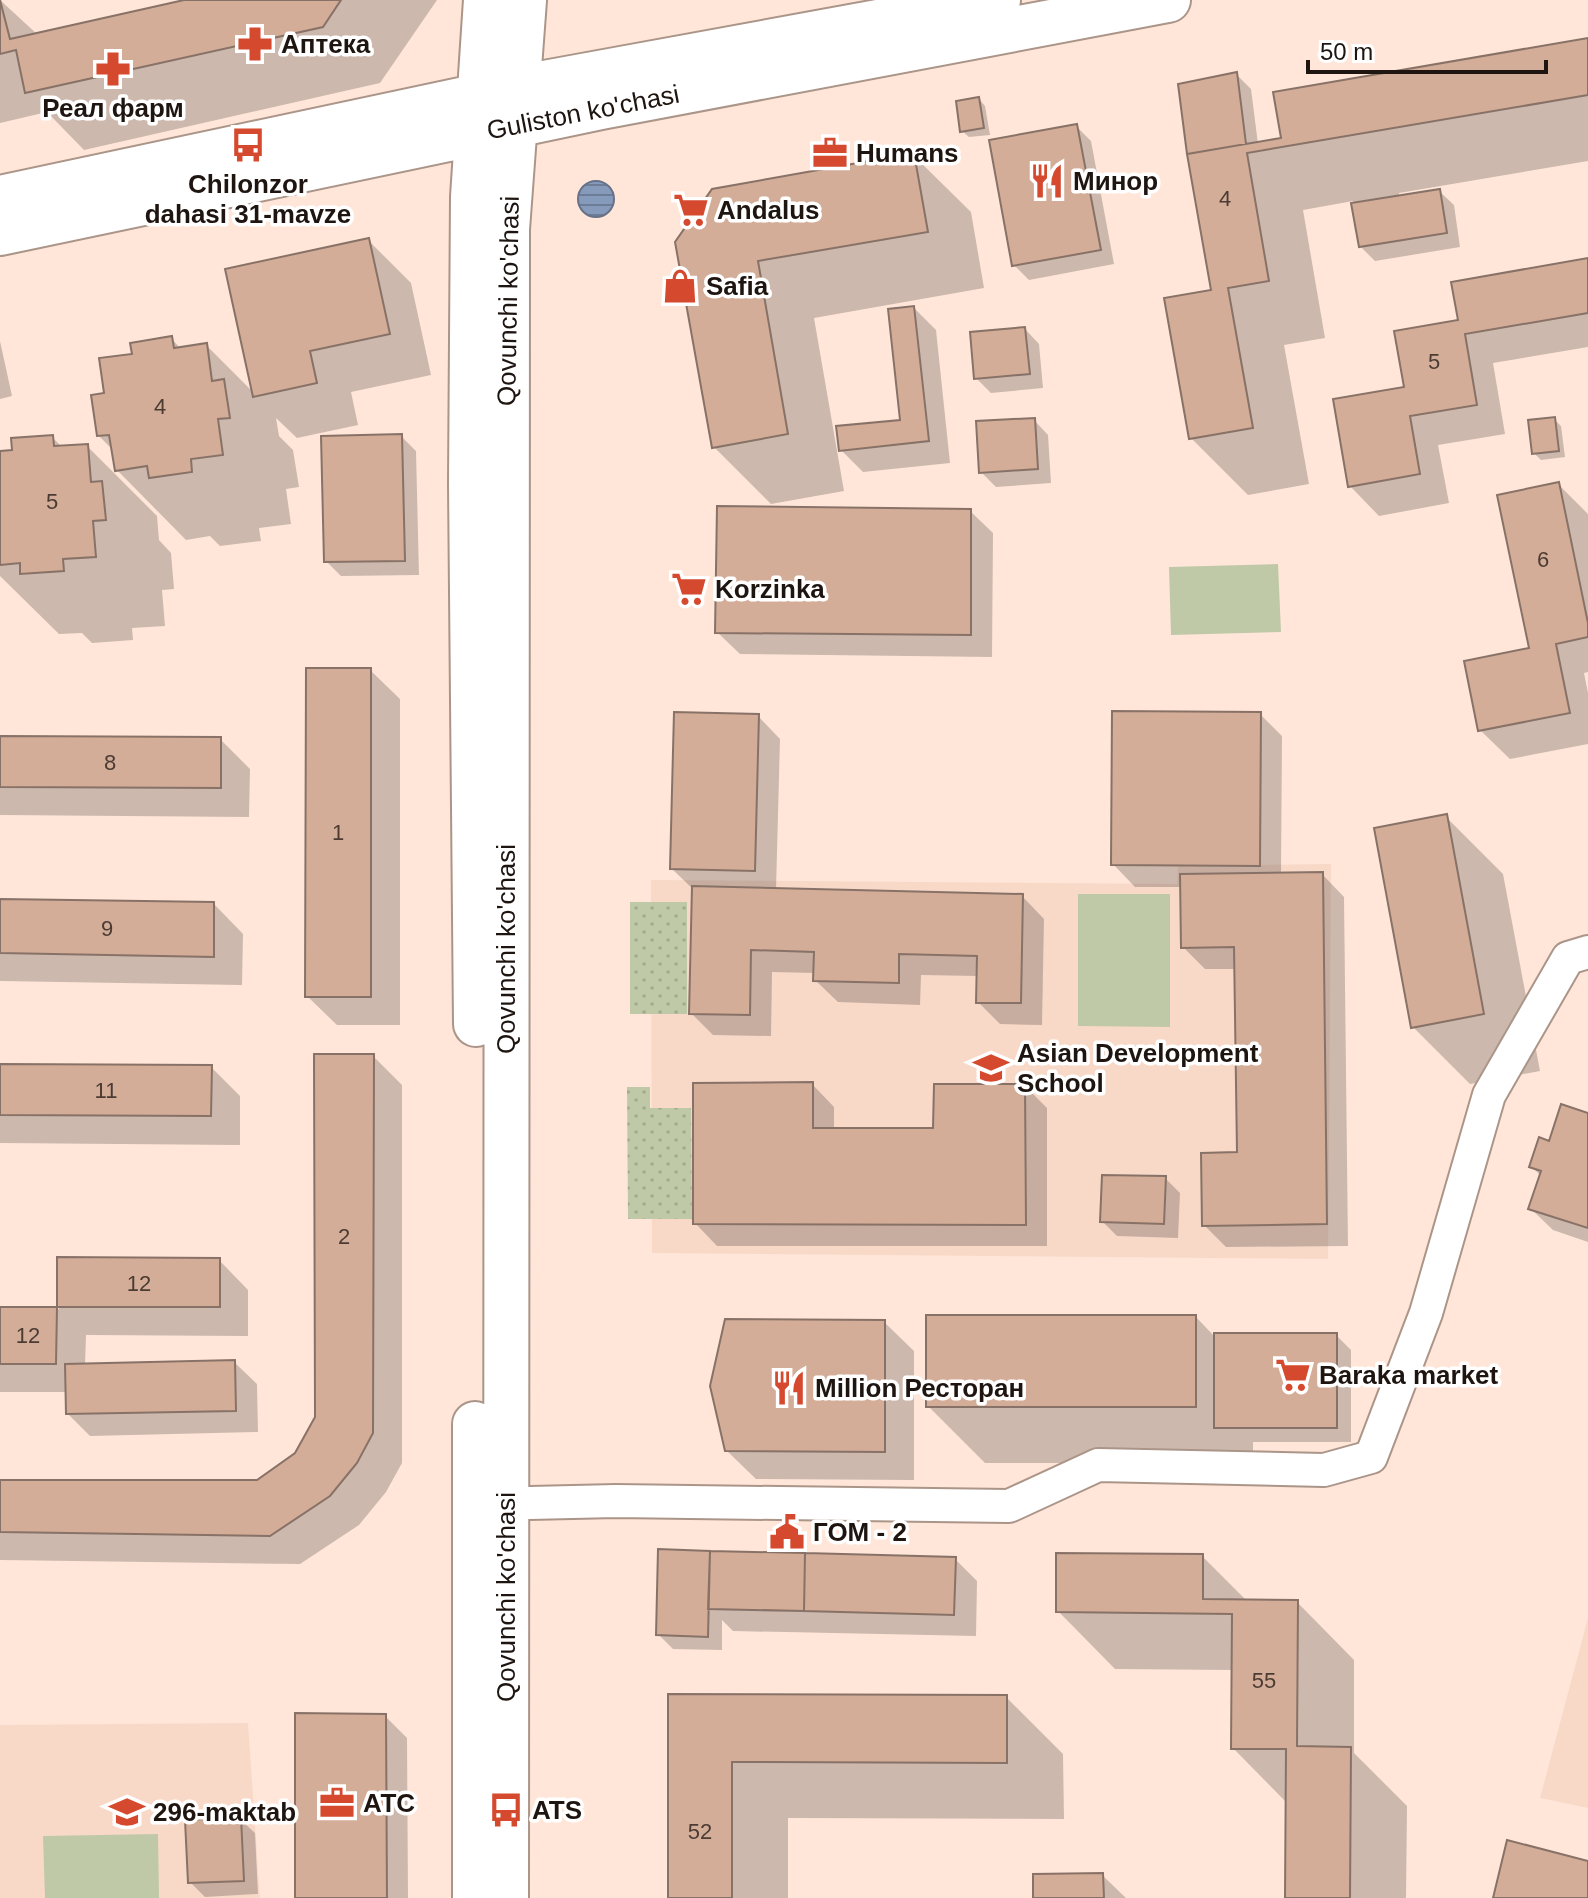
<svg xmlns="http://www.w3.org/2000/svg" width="1588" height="1898" viewBox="0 0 1588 1898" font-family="Arial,sans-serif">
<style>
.built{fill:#f8d9c8}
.grass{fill:url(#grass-dots)}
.garden{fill:#bfc9a7}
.water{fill:url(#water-rules);stroke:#677288;stroke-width:2}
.shadow{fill:#0003}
.building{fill:#d3ad98;stroke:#887267;stroke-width:2}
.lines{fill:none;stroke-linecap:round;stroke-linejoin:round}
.street-casing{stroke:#ab9589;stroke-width:36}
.secondary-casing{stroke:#ab9589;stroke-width:48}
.street{stroke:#fff;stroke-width:32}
.secondary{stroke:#fff;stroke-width:44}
.labels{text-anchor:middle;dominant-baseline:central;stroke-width:7;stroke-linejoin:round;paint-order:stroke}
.number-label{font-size:22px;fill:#4b3b33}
.poi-label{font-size:26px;font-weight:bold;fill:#1e1511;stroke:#fff;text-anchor:start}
.street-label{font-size:26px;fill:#1e1511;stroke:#fff}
</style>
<defs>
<pattern id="grass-dots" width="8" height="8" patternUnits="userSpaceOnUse" patternTransform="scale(2)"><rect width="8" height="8" fill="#bfc9a7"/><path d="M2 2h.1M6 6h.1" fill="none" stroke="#a4ac8f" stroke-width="1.8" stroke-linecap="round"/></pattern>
<pattern id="water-rules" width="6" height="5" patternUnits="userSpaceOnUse" patternTransform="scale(2)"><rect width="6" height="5" fill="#869abb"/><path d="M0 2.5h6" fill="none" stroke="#6d7c97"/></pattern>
</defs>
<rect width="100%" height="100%" fill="#ffe6d9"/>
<path class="built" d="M1331,864L1328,1259L652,1253L651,880L1177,884L1178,866Z
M1588,1618V1808L1540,1798Z
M248,1723L260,1898H0V1725Z"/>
<path class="grass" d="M630,902H687V1014H630Z
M627,1087H650V1108H691L692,1219H628Z"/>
<path class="garden" d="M1278,564L1281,632L1171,635L1169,567Z
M1078,894H1170V1027L1078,1026Z
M158,1834L159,1898H45L43,1836Z"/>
<path class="water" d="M578 199a18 18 0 1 1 36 0a18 18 0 1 1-36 0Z"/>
<path class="shadow" d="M0,0L38,35L193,0H437L380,83L84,150L47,112L0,123Z
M1588,40V161L1399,193V197L1439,191L1454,205L1460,247L1375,261L1360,246L1353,201L1303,210L1325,338L1284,345L1309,484L1248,495L1191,438L1213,291L1236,74L1251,89L1258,144L1283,140Z
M979,99L985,106L990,135L969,137L962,131Z
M1076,126L1091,141L1114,264L1029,280L1014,265Z
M913,155L971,212L984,288L814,318L844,491L771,504L714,447L677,243Z
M369,241L411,283L431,375L351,392L358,425L297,438L276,418L279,436L293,450L299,487L286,489L291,524L259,528L261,541L220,546L210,536L186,540L117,470L114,451L99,436L107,394L134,356L171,338L181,349L206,345L254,393Z
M1588,260V347L1493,363L1505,434L1438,445L1449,503L1379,516L1350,486L1406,389L1460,321Z
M914,308L936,330L950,463L863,472L841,450L902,421Z
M1025,329L1039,344L1043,388L991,393L976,378Z
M0,341L12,396L0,399Z
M1554,419L1561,426L1565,457L1541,460L1534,453Z
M1034,420L1048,435L1051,483L996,487L981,472Z
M401,436L416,451L419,575L341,576L326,561Z
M52,437L63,448L87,446L157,516L159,540L171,553L174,589L162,590L165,626L132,628L133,640L92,643L82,633L59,634L0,576V453L14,451Z
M1559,485L1588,514V672L1584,673L1588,693V744L1510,759L1480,730L1531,650Z
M970,511L993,533L992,657L740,654L717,632Z
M370,670L400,699V1025H337L307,996Z
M1260,714L1282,736L1281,875L1322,874L1344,897L1348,1246L1226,1247L1204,1225L1239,1154L1237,969H1205L1183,947L1182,887H1135L1113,864Z
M758,716L780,739L776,890L1022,896L1044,919L1042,1025L1000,1024L978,1002V976L921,975L920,1005L838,1002L815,980L816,973L772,972L771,1036L713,1035L691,1013L694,890L672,869Z
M0,738L220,739L250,769L249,817L0,815Z
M1446,817L1503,874L1540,1071L1470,1084L1413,1027Z
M0,901L214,904L243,934L242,985L0,981Z
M373,1056L402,1085V1463L386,1492L359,1525L300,1564L0,1560V1482H257L296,1455L317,1418Z
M0,1066L211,1067L240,1096V1145L0,1143Z
M812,1084L834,1107V1130H935L1025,1086L1047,1108V1246H717L695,1223Z
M1588,1115V1242L1553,1230L1530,1208L1541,1176L1531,1166L1550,1143Z
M1165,1178L1180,1193L1178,1238L1117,1236L1102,1221Z
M60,1259L219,1260L248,1290V1336L86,1335L85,1365L234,1362L257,1384L258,1432L90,1436L68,1414V1392H0V1309H59Z
M1196,1317L1213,1335H1336L1351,1350V1442H1253V1463H985L928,1406Z
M884,1322L914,1351V1480L756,1479L726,1450Z
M660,1551L955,1559L977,1581L976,1636L733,1631L722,1620V1650L673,1649L658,1634Z
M1202,1556L1248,1602H1297L1354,1660V1753L1407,1806L1406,1898H1288L1287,1803L1233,1748V1670L1115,1669L1058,1611Z
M670,1696L1006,1697L1063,1754L1064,1819L788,1818V1898H670Z
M385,1716L407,1738L408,1898H297Z
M240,1819L255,1833L258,1894L205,1897L190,1882Z
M1102,1875L1126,1898H1035Z"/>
<path class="building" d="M0,0L10,39L184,0H341L323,27L25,93L16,50L0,54Z
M1588,38V95L1247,153L1269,281L1228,288L1253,428L1189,439L1164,298L1211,290L1187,154L1281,138L1273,92Z
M1237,72L1246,144L1187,154L1178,84Z
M979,97L984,128L960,132L956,101Z
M1077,124L1101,250L1012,266L989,140Z
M914,153L928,232L758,261L788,434L712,448L675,242L712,189Z
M1440,189L1447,233L1359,247L1351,203Z
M369,238L390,334L310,351L317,383L253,397L225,269Z
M1588,258V313L1465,334L1477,405L1410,416L1420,474L1348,487L1333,399L1404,387L1394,331L1458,320L1451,282Z
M914,306L929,441L839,451L836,426L900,420L888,309Z
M1025,327L1030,374L974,379L970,332Z
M172,336L174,348L207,343L212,381L224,379L230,418L218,419L223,455L191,459L192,472L149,478L147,466L115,471L109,435L97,436L91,395L104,393L99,358L132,354L130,343Z
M1555,417L1559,451L1532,454L1528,420Z
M1035,418L1038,469L979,473L976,421Z
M402,434L405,561L324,562L321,436Z
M53,435L54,446L88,444L91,482L102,481L106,520L93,521L96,557L63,559L64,571L20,574V563L0,565V451L12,450L11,438Z
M1559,482L1588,623V637L1556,644L1570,713L1478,731L1464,661L1529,648L1497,495Z
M717,506L971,509V635L715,633Z
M306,668H371V997H305Z
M1112,711L1261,712L1260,866L1111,865Z
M674,712L759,714L755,871L670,869Z
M0,736L221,737V788L0,787Z
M1447,814L1484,1014L1411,1028L1374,828Z
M1323,872L1327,1224L1202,1226L1201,1153L1237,1152L1234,947L1181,948L1180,874Z
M692,886L1023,894L1021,1003H976L977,956L899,954V983L813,981L814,952L751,950L750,1015L689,1014Z
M0,899L214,902V957L0,953Z
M314,1054H374L373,1433L357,1463L330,1496L270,1536L0,1532V1480H257L295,1453L315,1417Z
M0,1064L212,1065L211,1116L0,1115Z
M813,1082V1128H933L934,1084H1025L1026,1225L693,1224V1083Z
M1561,1104L1588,1113V1228L1528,1209L1541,1171L1529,1167L1539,1137L1549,1141Z
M1102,1175L1166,1176L1164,1224L1100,1222Z
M57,1257L220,1258V1307H57Z
M0,1307H57L56,1364H0Z
M926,1315H1196V1407H926Z
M725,1319L885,1320V1452L725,1451L710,1386Z
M1214,1333H1337V1428H1214Z
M235,1360L236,1411L66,1414L65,1364Z
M658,1549L710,1551L708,1637L656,1635Z
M710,1551L805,1553L804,1611L708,1609Z
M805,1553L956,1557L954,1615L804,1611Z
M1056,1553L1203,1554V1599L1298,1600L1297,1746L1351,1747L1350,1898H1285L1286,1749H1231L1232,1614L1056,1612Z
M668,1694L1007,1695V1763L732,1762V1898H668Z
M295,1713L386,1714L387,1898H295Z
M241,1817L244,1881L188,1883L185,1820Z
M1507,1840L1588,1861V1898H1493Z
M1103,1873L1104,1898H1033V1874Z"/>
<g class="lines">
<g class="street-casing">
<path id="street" d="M485,1504L616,1501L1009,1506L1098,1465L1324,1470L1371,1457L1426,1313L1489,1095L1568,958L1588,952"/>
</g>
<g class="secondary-casing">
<path id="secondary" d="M0,198L517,88L998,0
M0,233L601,107L1168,0
M476,1024L471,483L473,197L486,0
M475,1898V1424
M506,1898L507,229L524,0"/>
</g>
<use href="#street" class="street"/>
<use href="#secondary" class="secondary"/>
</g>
<defs>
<g id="pharmacy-bare" transform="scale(2.76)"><path d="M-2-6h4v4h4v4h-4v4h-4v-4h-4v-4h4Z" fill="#d54a2e" stroke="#fff" stroke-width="2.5" paint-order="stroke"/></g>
<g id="bus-bare" transform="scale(2.76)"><path d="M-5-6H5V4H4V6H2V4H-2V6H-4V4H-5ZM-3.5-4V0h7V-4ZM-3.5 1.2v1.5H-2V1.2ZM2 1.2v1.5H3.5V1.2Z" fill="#d54a2e" stroke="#fff" stroke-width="2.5" paint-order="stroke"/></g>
<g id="office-bare" transform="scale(2.76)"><path d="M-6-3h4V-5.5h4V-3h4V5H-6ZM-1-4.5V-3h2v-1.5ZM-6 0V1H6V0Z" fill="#d54a2e" stroke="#fff" stroke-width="2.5" paint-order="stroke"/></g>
<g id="restaurant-bare" transform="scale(2.76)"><path d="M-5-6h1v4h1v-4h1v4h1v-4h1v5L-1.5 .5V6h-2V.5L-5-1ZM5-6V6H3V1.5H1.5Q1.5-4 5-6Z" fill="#d54a2e" stroke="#fff" stroke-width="2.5" paint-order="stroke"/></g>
<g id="supermarket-bare" transform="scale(2.76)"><path d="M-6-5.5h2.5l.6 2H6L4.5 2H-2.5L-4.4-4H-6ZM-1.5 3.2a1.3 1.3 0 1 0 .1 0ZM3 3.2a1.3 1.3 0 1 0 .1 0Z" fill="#d54a2e" stroke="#fff" stroke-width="2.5" paint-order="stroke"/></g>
<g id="shop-bare" transform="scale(2.76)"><path d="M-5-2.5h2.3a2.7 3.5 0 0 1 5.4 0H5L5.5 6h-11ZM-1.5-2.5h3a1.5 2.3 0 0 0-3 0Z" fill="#d54a2e" stroke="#fff" stroke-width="2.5" paint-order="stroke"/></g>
<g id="school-bare" transform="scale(2.76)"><path d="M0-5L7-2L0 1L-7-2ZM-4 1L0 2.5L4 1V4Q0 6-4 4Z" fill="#d54a2e" stroke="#fff" stroke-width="2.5" paint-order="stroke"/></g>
<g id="civic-bare" transform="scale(2.76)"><path d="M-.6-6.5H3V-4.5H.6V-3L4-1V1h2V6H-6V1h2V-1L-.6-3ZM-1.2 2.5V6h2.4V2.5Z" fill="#d54a2e" stroke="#fff" stroke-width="2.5" paint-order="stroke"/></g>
</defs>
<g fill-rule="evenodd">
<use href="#pharmacy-bare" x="255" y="44"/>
<use href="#pharmacy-bare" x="113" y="69"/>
<use href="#bus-bare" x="248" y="145"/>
<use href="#office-bare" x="830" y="153"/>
<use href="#restaurant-bare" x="1047" y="181"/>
<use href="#supermarket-bare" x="691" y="210"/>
<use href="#shop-bare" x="680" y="286"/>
<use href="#supermarket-bare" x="689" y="589"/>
<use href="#school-bare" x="991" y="1068"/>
<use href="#supermarket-bare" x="1293" y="1375"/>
<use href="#restaurant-bare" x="789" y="1388"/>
<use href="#civic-bare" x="787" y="1532"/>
<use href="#office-bare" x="337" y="1803"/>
<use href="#bus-bare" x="506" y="1810"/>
<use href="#school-bare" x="127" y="1812"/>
</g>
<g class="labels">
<g class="number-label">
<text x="1225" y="198">4</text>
<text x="1434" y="361">5</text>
<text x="160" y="406">4</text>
<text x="52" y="501">5</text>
<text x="1543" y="559">6</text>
<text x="110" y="762">8</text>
<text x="338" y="832">1</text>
<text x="107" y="928">9</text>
<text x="106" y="1090">11</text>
<text x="344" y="1236">2</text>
<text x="139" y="1283">12</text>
<text x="28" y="1335">12</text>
<text x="1264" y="1680">55</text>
<text x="700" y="1831">52</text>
</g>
<g class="poi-label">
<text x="281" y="44">Аптека</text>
<text x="113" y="108" text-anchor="middle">Реал фарм</text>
<text x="856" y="153">Humans</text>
<text x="1073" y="181">Минор</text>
<text x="248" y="184" text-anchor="middle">Chilonzor<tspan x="248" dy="30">dahasi 31-mavze</tspan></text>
<text x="717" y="210">Andalus</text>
<text x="706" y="286">Safia</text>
<text x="715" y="589">Korzinka</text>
<text x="1017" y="1053">Asian Development<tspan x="1017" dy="30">School</tspan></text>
<text x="1319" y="1375">Baraka market</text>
<text x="815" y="1388">Million Ресторан</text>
<text x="813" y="1532">ГОМ - 2</text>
<text x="363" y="1803">АТС</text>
<text x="532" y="1810">ATS</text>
<text x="153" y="1812">296-maktab</text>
</g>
<g class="street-label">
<text transform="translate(583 112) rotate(-11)">Guliston ko'chasi</text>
<text transform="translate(508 301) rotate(-89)">Qovunchi ko'chasi</text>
<text transform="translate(506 949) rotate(-90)">Qovunchi ko'chasi</text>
<text transform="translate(506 1597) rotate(-90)">Qovunchi ko'chasi</text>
</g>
</g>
<path d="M1308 60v12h238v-12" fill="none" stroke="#1e1511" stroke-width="4"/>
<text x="1320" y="60" font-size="24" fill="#1e1511" stroke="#ffffff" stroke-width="6" paint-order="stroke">50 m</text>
</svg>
